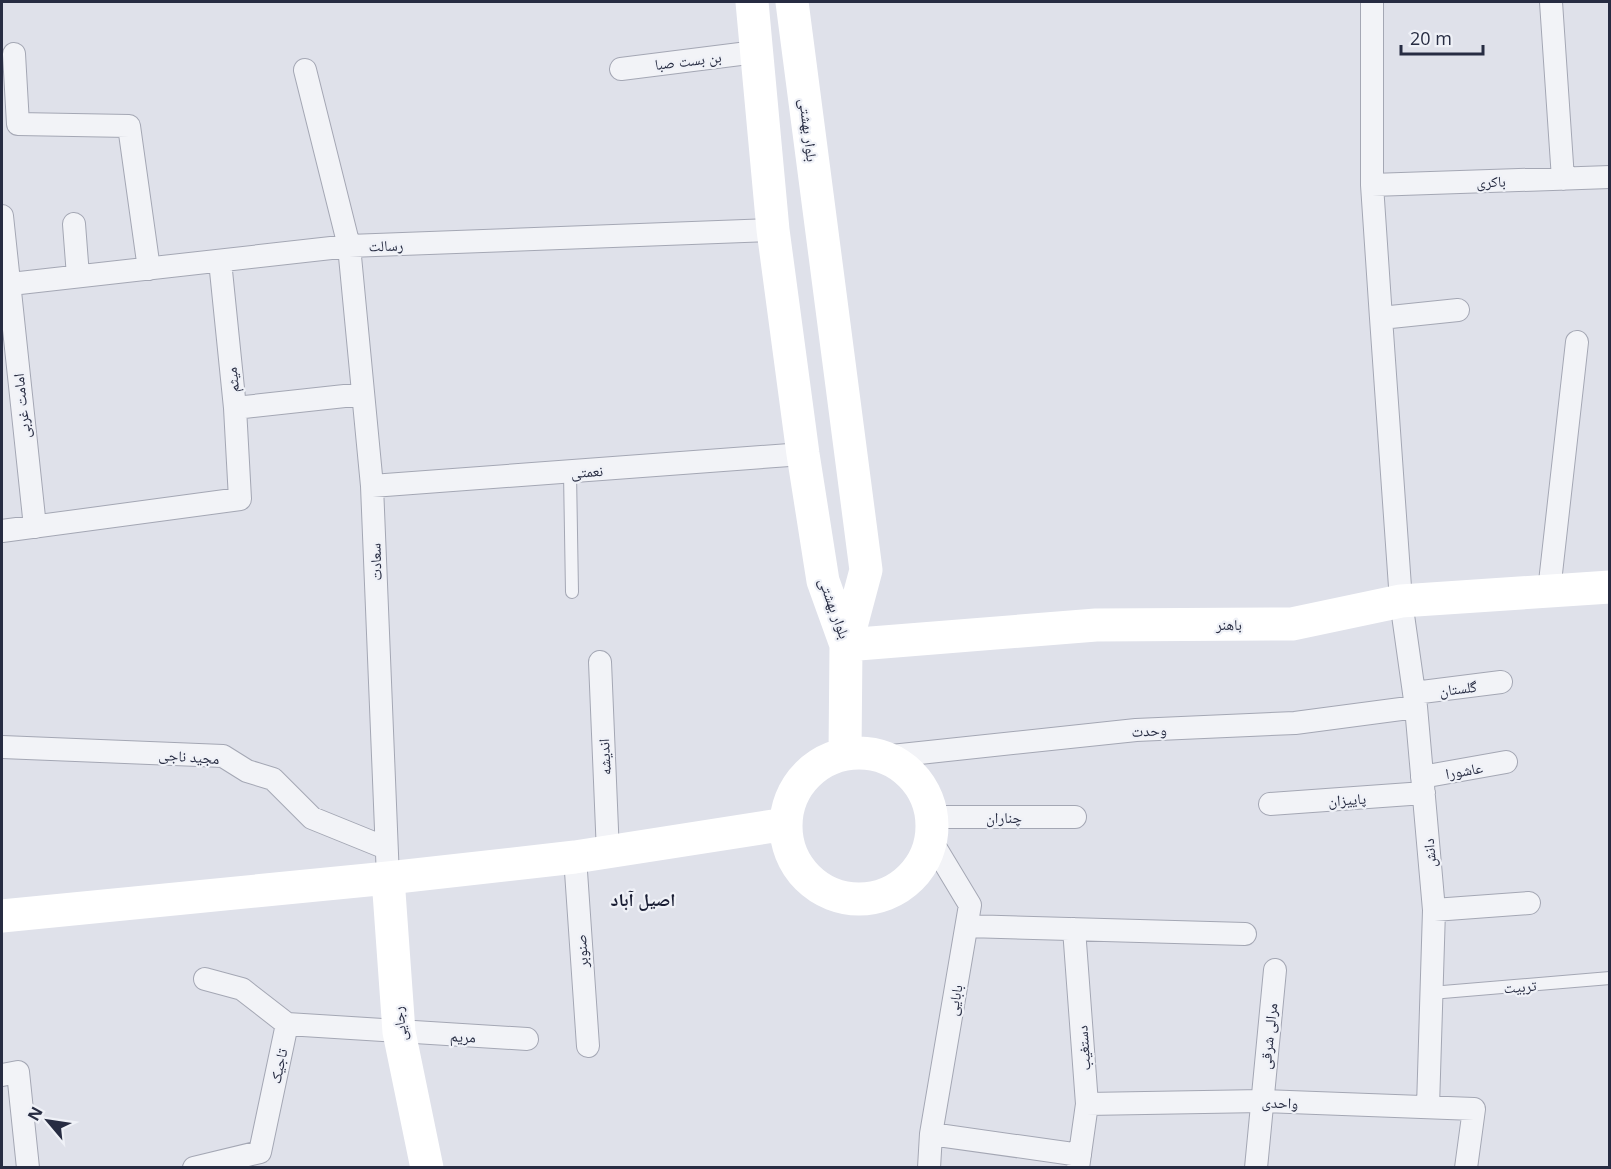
<svg xmlns="http://www.w3.org/2000/svg" width="1611" height="1169" viewBox="0 0 1611 1169" font-family="'Open Sans','Noto Naskh Arabic',sans-serif">
<style>
.lines{fill:none;stroke-linecap:round;stroke-linejoin:round}
.lane-casing{stroke:#a4a7b4;stroke-width:14}
.street-casing{stroke:#a4a7b4;stroke-width:24}
.lane{stroke:#f2f3f7;stroke-width:12}
.street{stroke:#f2f3f7;stroke-width:22}
.secondary{stroke:#fff;stroke-width:33}
.labels{text-anchor:middle;dominant-baseline:central;stroke-width:4.5;stroke-linejoin:round;paint-order:stroke}
.street-label{font-size:15px;fill:#272c42;stroke:#eff1f7}
.quarter-label{font-size:18px;font-weight:bold;fill:#191d33;stroke:#eff1f7}
</style>
<rect width="100%" height="100%" fill="#dfe1ea"/>
<g class="lines">
<g class="lane-casing">
<path id="lane" d="M570,473L572,592
M1431,993L1610,978"/>
</g>
<g class="street-casing">
<path id="street" d="M1372,2V185L1381,318L1401,601L1416,707L1434,910L1428,1107
M1551,2L1563,179
M14,54L18,124L129,126L149,269
M621,69L756,52
M305,70L349,246L372,486L388,878
M1372,185L1610,177
M2,216L35,527
M74,224L78,276
M2,285L349,246L773,230
M1381,318L1458,310
M235,408L363,394
M372,486L803,454
M2,531L240,499L235,408L220,261
M1549,591L1577,342
M600,662L608,853
M1414,693L1501,682
M2,747L223,756L247,771L273,779L312,818L386,848
M882,757L1136,730L1295,723L1416,707
M1422,777L1506,762
M1270,804L1424,793
M932,817H1075
M575,857L588,1046
M1434,910L1529,903
M967,926L1245,934
M1074,929L1087,1104L1078,1168
M205,979L242,989L287,1024
M2,1075L18,1072L28,1168
M1087,1104L1262,1101L1474,1109L1466,1168
M931,1134L1080,1155
M194,1168L260,1152L287,1024L527,1039
M929,1168L931,1134L970,905L932,842
M1256,1168L1275,970"/>
</g>
<use href="#lane" class="lane"/>
<use href="#street" class="street"/>
<path class="secondary" d="M752,2L773,230L803,454L823,581L846,645
M792,2L866,570L846,645L845,754
M846,645L1096,625L1292,624L1401,601L1610,587
M786 826a73 73 0 1 1 146 0a73 73 0 1 1-146 0Z
M388,878L399,1032L427,1168
M2,916L388,878L575,857L786,824"/>
</g>
<g class="labels">
<g class="street-label">
<text transform="translate(688 60) rotate(-7)">بن بست صبا</text>
<text transform="translate(809 130) rotate(83)">بلوار بهشتی</text>
<text transform="translate(1491 181) rotate(-2)">باکری</text>
<text transform="translate(386 245) rotate(-2)">رسالت</text>
<text transform="translate(232 380) rotate(-96)">میثم</text>
<text transform="translate(21 406) rotate(-96)">امامت غربی</text>
<text transform="translate(587 471) rotate(-4)">نعمتی</text>
<text transform="translate(375 562) rotate(-92)">سعادت</text>
<text transform="translate(835 608) rotate(70)">بلوار بهشتی</text>
<text x="1229" y="624">باهنر</text>
<text transform="translate(1458 688) rotate(-7)">گلستان</text>
<text transform="translate(1149 730) rotate(-3)">وحدت</text>
<text transform="translate(189 756) rotate(4)">مجید ناجی</text>
<text transform="translate(604 757) rotate(-93)">اندیشه</text>
<text transform="translate(1464 770) rotate(-10)">عاشورا</text>
<text transform="translate(1347 799) rotate(-4)">پاییزان</text>
<text x="1004" y="817">چناران</text>
<text transform="translate(1429 853) rotate(-95)">دانش</text>
<text transform="translate(581 951) rotate(-94)">صنوبر</text>
<text transform="translate(1520 986) rotate(-5)">تربیت</text>
<text transform="translate(954 1000) rotate(-80)">بابایی</text>
<text transform="translate(399 1024) rotate(-97)">رجایی</text>
<text transform="translate(463 1036) rotate(3)">مریم</text>
<text transform="translate(1268 1036) rotate(-84)">مرالی شرقی</text>
<text transform="translate(1083 1048) rotate(-94)">دستغیب</text>
<text transform="translate(278 1066) rotate(-78)">تاجیک</text>
<text transform="translate(1280 1102) rotate(2)">واحدی</text>
</g>
<g class="quarter-label">
<text x="643" y="899">اصیل آباد</text>
</g>
</g>
<rect width="1611" height="1169" fill="none" stroke="#272c42" stroke-width="6"/>
<g transform="translate(48 1121) rotate(299)" stroke="#eff1f7" stroke-width="4.5" paint-order="stroke">
<path d="M0-4.5L10 22L0 15L-10 22Z" fill="#272c42"/>
<text y="-9" font-size="16" font-weight="bold" text-anchor="middle" fill="#272c42">N</text>
</g>
<path d="M1401 45v9h82v-9" fill="none" stroke="#272c42" stroke-width="3"/>
<text x="1410" y="45" font-size="18" fill="#272c42" stroke="#eff1f7" stroke-width="4.5" paint-order="stroke">20 m</text>
</svg>
